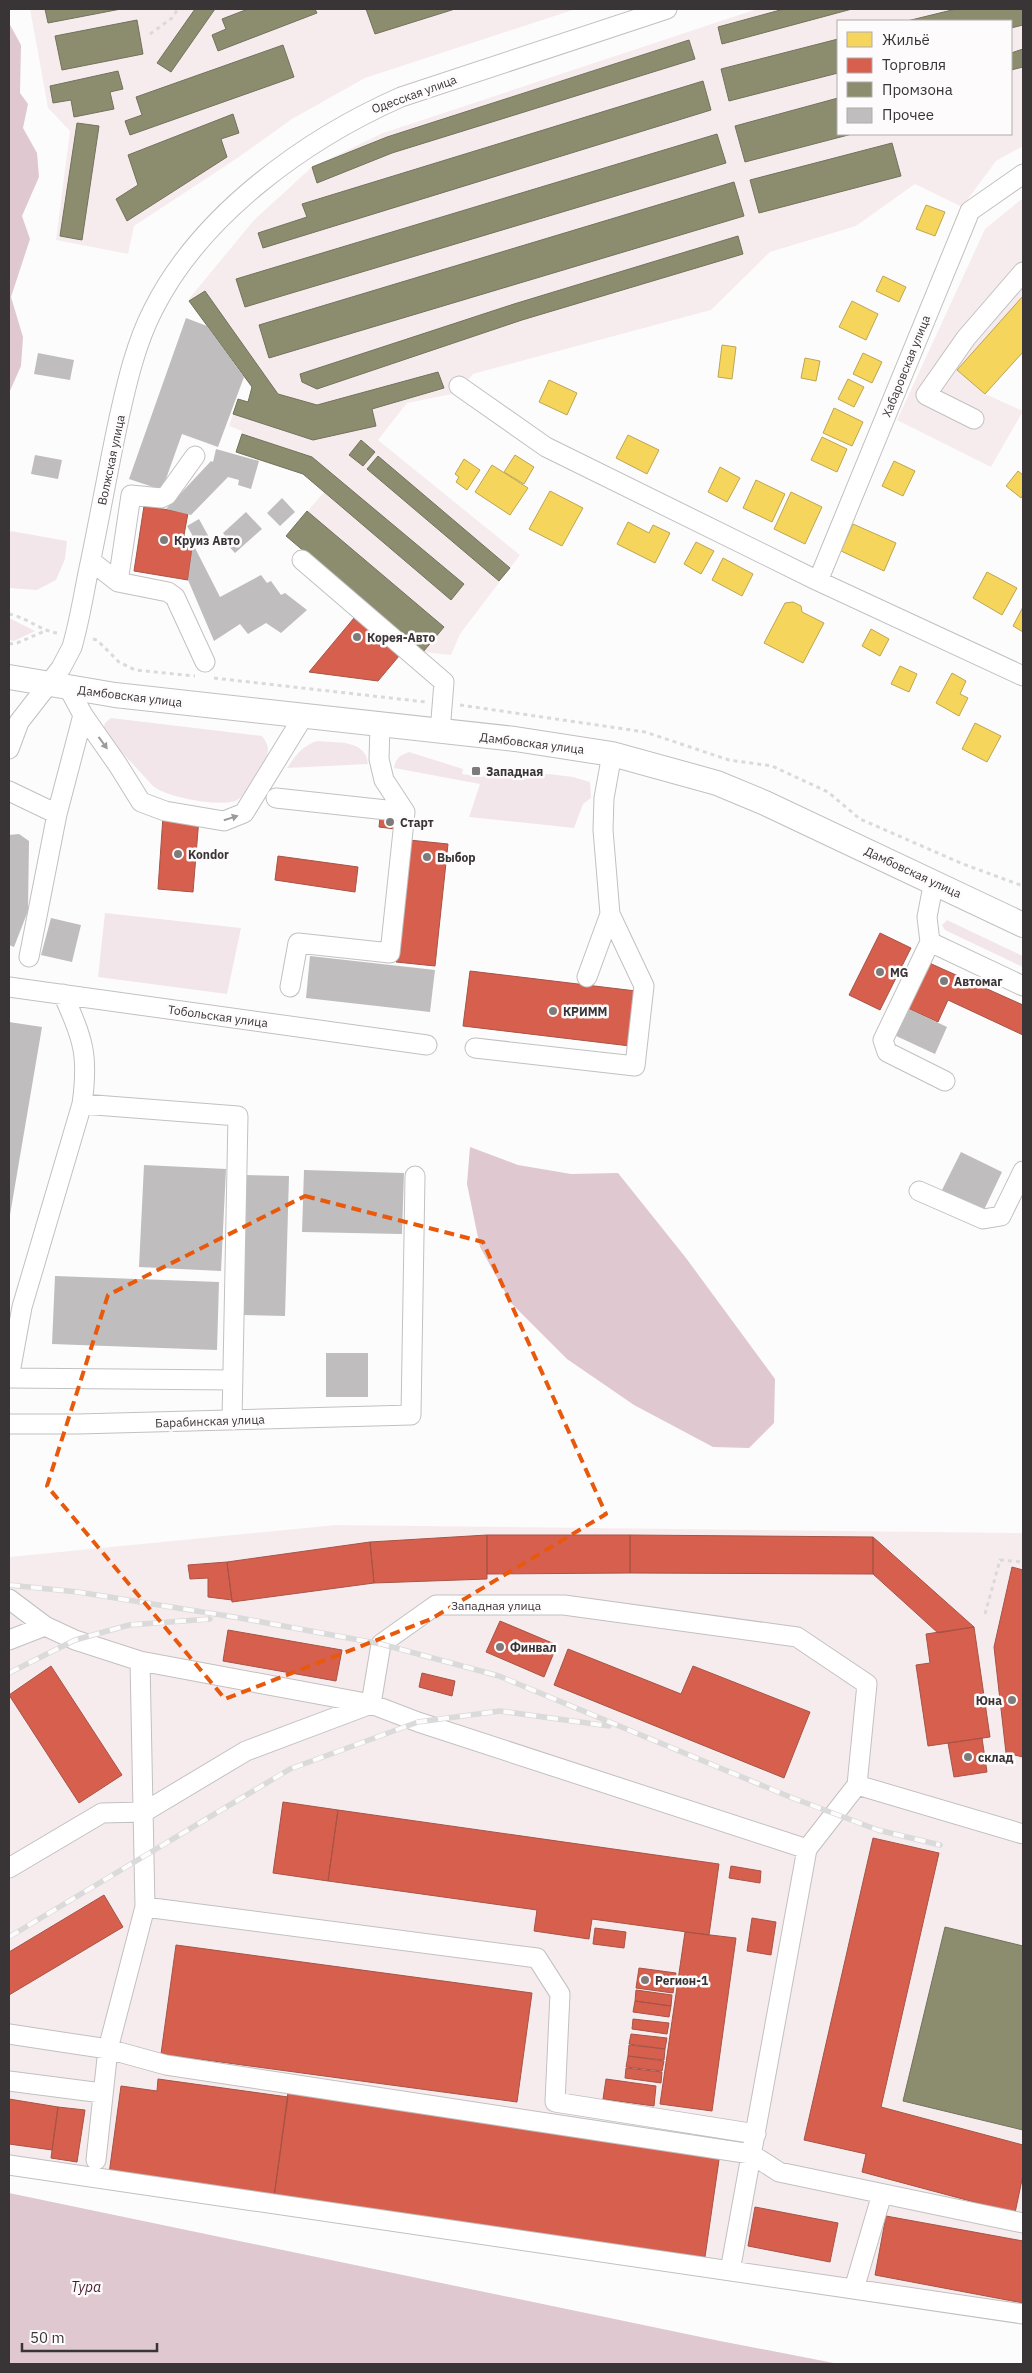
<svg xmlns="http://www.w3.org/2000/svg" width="1032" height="2373" viewBox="0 0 1032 2373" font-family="'IBM Plex Sans',sans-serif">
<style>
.built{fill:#f6ecee;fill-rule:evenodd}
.green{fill:#f3e6ea}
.water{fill:#dfc8cf}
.homes{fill:#f6d55c;stroke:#bda551}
.shops{fill:#d6604d;stroke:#a75346}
.industry{fill:#8c8c6e;stroke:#73725d}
.building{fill:#bfbdbe}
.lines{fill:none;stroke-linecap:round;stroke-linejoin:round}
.minor-casing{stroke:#c2c0c0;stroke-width:21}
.major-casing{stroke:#c2c0c0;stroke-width:26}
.path{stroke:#dbdada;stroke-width:3;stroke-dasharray:4 4;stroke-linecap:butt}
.minor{stroke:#fff;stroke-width:19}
.major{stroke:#fff;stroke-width:24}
.rail-casing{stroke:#dadada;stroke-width:5.5}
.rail{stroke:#fefbfc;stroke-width:4;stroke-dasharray:11;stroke-linecap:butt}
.oneway{fill:#9c9a9a}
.marked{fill:none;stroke:#e8590c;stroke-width:4;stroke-dasharray:10 6;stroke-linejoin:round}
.poi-dot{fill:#7e7b7b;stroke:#fefbfc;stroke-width:2}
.labels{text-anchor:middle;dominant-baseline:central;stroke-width:5;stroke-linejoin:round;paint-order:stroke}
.street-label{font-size:12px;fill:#393536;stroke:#fefbfc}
.poi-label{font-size:12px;font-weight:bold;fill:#393536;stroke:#fefbfc;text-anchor:start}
.water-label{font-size:14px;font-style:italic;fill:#471b2e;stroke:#fefbfc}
</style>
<rect width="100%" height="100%" fill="#fdfcfc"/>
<path class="built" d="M30,9H576L365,78L292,119L236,159L134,226L128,254L56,240L70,131L48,108Z
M757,9H1023V146L996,161L962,207L915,184L856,226L770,252L711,310L473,374L457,393L407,403L378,440L520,555L460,634L451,655L423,652L286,536L324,492L303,474L236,452L242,431L229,426L238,399L248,402L252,386L188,300L254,220L312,167L383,133ZM838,21H1011V134H838Z
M1023,198V352L985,394L1023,411L991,467L897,420L985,229Z
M336,1525L1023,1533V2308L9,2158V1557Z"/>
<path class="green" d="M11,531L67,541L65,559L56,580L37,590L9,588V533Z
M9,618L35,631L14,641L9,640Z
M111,718L262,736C265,740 268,744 268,750C266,767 251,794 235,801C219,807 165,797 153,786L102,731L105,723Z
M317,741C337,743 366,739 368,764L287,768C296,755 302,746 317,741Z
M409,752L463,769L462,774L483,777L485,772L517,776L549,774L573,777L590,782L591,798L583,804L574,828L469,817L480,784L394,768C396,758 400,755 409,752Z
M105,913L241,928L227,994L98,977Z
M947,920L1023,956V967L945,930L942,925Z"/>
<path class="water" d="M9,23L21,45L20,93L28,104L23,128L37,153L39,177L22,216L30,239L11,297L23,337L21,366L9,393Z
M470,1147L518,1165L571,1174L618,1173L686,1258L775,1379L774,1423L749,1448L713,1447L634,1405L567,1359L511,1303L480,1247L467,1184Z
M9,2193L720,2341L839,2364H9Z"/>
<path class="homes" d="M926,205L945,212L935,236L916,229Z
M883,276L906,287L899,302L876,291Z
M1023,296V352L985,394L957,370Z
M852,301L878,314L866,340L839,327Z
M722,345L736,347L732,379L718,377Z
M863,353L882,362L872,383L853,374Z
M805,358L820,361L816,381L801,378Z
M848,379L864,387L854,407L838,399Z
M549,380L577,393L567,415L539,402Z
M834,408L863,422L852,446L823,433Z
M628,435L659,450L647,474L616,458Z
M822,437L847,449L837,472L811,460Z
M515,455L534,467L524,484L504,472Z
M464,459L480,470L467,490L456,482L459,477L455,474Z
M894,461L915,471L903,496L882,486Z
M492,465L528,488L510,515L475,492Z
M720,467L740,478L727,502L708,492Z
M1018,471L1023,475V495L1021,498L1006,486Z
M756,480L785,494L772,522L743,508Z
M550,491L583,508L562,546L529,529Z
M791,492L822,507L805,544L774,529Z
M628,522L649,533L653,525L670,533L655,563L617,544Z
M853,524L896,543L884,571L841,551Z
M696,542L714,551L701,574L684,564Z
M723,558L753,574L742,596L712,580Z
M987,572L1017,588L1002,615L973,598Z
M793,602L801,606L802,612L824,623L803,663L764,643L785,603Z
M1023,607V632L1013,626Z
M871,629L889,639L880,656L862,646Z
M900,666L917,674L909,692L891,684Z
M952,673L966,681L960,694L968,698L959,716L936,703Z
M975,723L1001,736L987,762L962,749Z"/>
<path class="shops" d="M144,506L188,513L184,535L193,544L188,580L134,571Z
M354,618L399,656L378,681L309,672Z
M163,816L199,818L193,892L158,889Z
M380,818L396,820L395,829L379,827Z
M409,840L448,844L435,966L396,962Z
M278,856L358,867L355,892L275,880Z
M880,933L911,948L880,1010L849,995Z
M927,962L1023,1005V1035L948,1000L938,1022L907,1008Z
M470,971L636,991L630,1046L463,1026Z
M487,1535V1579L374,1583L370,1542Z
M487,1535H630V1573L487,1574Z
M630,1535L873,1537V1574L630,1573Z
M873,1537L974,1627L938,1633L873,1574Z
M370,1542L374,1583L232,1602L227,1562Z
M227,1562L232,1600L208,1597V1578L190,1579L188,1565Z
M1012,1567L1023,1570V1757L1006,1753L994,1647Z
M500,1621L557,1645L544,1677L486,1652Z
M974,1627L990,1737L928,1746L916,1665L930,1663L926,1634Z
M228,1630L342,1650L336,1681L223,1661Z
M568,1649L681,1694L693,1666L810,1712L784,1778L554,1685Z
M51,1666L122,1775L79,1803L9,1695Z
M422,1673L455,1681L452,1696L419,1687Z
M982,1738L987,1772L954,1777L948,1743Z
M283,1802L338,1810L328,1881L273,1873Z
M338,1810L719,1864L709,1935L592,1919L589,1939L534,1931L537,1910L328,1881Z
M873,1838L939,1853L881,2107L1023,2145V2175L1015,2213L862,2172L866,2154L804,2140Z
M731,1866L761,1871L760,1883L729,1878Z
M104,1895L123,1927L9,1995V1952Z
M752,1918L776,1922L771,1955L747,1951Z
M595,1928L626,1932L624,1948L593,1944Z
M685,1932L736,1938L712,2111L660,2104Z
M176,1945L532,1993L517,2102L161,2054Z
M639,1968L676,1973L673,1993L636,1988Z
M636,1990L672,1995L671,2006L635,2001Z
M635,2001L671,2006L669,2017L633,2012Z
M633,2019L669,2023L667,2034L632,2029Z
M631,2034L667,2038L665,2049L629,2044Z
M629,2045L665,2049L664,2060L628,2056Z
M628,2056L664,2061L662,2071L626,2067Z
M626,2068L662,2072L661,2083L625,2078Z
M158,2079L288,2097L274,2197L109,2174L121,2086L157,2091Z
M606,2079L656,2086L654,2106L603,2099Z
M288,2092L720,2153L705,2257L274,2197Z
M9,2099L58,2107L52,2150L9,2144Z
M58,2107L85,2110L77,2162L51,2158Z
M755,2207L838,2223L830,2262L748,2246Z
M886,2216L1023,2241V2303L875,2275Z"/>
<path class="industry" d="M45,9H121L48,23Z
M195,9H215L171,72L157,63Z
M248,9H315L317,13L218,51L212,35L226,29L222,19Z
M366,9H455L375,34Z
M784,9H852L722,44L718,27Z
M956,9H1023V25L1011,28V21H907Z
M137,20L143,54L62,70L55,36Z
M838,39V73L729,101L721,69Z
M689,40L695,59L392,153L317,183L312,167L387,137Z
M283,45L294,77L130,135L125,121L142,115L136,97Z
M1023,49V67L1011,70V53Z
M118,71L123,89L110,92L114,109L74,117L71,100L53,103L50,86Z
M703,81L711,110L263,248L258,233L307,217L302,204Z
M838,98V134H852L745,162L735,126Z
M233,114L239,133L221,139L227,157L127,221L116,199L138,185L128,155Z
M77,123L99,126L82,240L60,236Z
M717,134L726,163L245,307L236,279Z
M892,143L901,176L759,213L750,180Z
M734,182L744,216L269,358L259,325Z
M738,236L743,254L522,320L317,389L302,382L300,374L514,304Z
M205,291L278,394L317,405L438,372L444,388L372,409L376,426L313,440L233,414L238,399L248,402L252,387L189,301Z
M242,434L312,457L464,584L451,600L303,474L236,452Z
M361,440L375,452L363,466L349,455Z
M378,456L510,568L499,581L367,469Z
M307,511L444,627L423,652L286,536Z
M945,1927L1023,1946V2130L903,2101Z"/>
<path class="building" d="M186,318L207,326L244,377L218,447L182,434L162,490L129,479Z
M38,353L74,360L70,380L34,374Z
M216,449L259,461L251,489L238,485L239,480L228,477L191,515L166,509L211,461L213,462Z
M35,455L62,460L58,479L31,474Z
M282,498L295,512L280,526L267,513Z
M246,512L262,529L235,553L223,540L226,537L223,533Z
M199,519L210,539L198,545L187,526Z
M193,544L220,597L261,575L267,583L271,581L281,595L285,593L307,610L281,633L266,623L248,634L240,624L214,641L188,580Z
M19,834L29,841L28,911L14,947L9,945V835Z
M51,918L81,925L72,962L41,955Z
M310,956L435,970L430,1012L306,998Z
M907,1008L947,1027L935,1054L894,1035Z
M9,1022L42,1027L10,1215H9Z
M961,1152L1002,1172L983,1212L941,1192Z
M144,1165L226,1169L221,1271L139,1267Z
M304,1170L404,1173L402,1234L302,1232Z
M245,1175L289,1176L285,1316L241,1315Z
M55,1276L219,1282L217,1350L52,1344Z
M326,1353H368V1397H326Z"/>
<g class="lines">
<g class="minor-casing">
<path id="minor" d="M459,386L546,447L818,581L1023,676
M974,419L926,395L966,338L1023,272
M302,560L444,682L440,732
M91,561L118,582L168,592L175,597L205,662
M818,581L970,211L1023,174
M118,582L131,495L161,498L167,495L195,456
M68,687L83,715L118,765L141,802L165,811L224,821L244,813L303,717
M9,749L19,722L61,668L72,647C79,623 83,598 88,573C99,522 108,469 119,418C127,382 136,343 153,310C201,214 306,139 401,97L667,9
M9,791L57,814
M276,798L405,812
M934,881L927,917L930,942L883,1040L887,1052L945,1081
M930,942L1023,986
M29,957L57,814L83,715
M587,977L610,914L603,830L604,798L612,754
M9,987L427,1045
M290,987L298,943L390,953L405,812L384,780L379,759L380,726
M475,1048L635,1066L644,986L610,914
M82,1104L238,1116L232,1420
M919,1191L983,1219L1001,1216L1023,1171
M9,1378L22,1307L82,1104C89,1054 83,1040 63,994
M9,1378L233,1380
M9,1424H78L411,1415L415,1176
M9,1599L45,1626L75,1640L140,1661L371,1704L381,1644L436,1605H564L797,1637L867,1684L857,1785L807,1849
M9,1640L45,1626
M857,1785L1023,1834
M9,1868L102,1813L144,1812L246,1751L371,1704L418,1722L807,1849L730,2271
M145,1907L537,1958L560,1994L555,2102L756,2134
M9,2034L108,2049L166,2065L751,2154L779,2172L1023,2223
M9,2081L102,2093
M96,2160L108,2049L145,1907L140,1661
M9,2165L1023,2314
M854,2289L882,2194"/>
</g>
<g class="major-casing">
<path id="major" d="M9,677L115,695L515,739L612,754L717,783L765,803L1023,925"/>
</g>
<path class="path" d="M150,34L172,18L178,9
M9,614C26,617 39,630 57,633
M93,639L97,640L119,662L135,670L195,676
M9,644L17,643L45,631
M214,678L426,702
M460,705L645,732L729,760L772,766L828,792L860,819L963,864L1023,886
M985,1614L1000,1560L1023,1562"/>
<use href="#minor" class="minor"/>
<use href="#major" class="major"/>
<g class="rail-casing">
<path id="rail" d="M9,1585L78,1592L240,1618L381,1644L499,1676L790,1797L878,1830L940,1845
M9,1673L75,1640L129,1625L210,1619
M9,1937L290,1769L418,1722L500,1711L609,1726"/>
</g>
<use href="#rail" class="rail"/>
</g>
<defs><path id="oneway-solid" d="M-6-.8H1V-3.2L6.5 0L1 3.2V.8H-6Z" transform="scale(1.25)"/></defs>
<g class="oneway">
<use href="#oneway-solid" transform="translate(103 743) rotate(54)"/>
<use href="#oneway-solid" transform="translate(231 818) rotate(-17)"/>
</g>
<path class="marked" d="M305,1196L483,1242L606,1514L431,1619L225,1699L47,1486L108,1295Z"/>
<g class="poi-dot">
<circle cx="164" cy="540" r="5"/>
<circle cx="357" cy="637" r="5"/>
<rect x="471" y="766" width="10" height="10" rx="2.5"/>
<circle cx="390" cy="822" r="5"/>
<circle cx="178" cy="854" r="5"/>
<circle cx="427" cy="857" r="5"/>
<circle cx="880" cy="972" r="5"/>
<circle cx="944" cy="981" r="5"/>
<circle cx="553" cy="1011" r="5"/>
<circle cx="500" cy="1647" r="5"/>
<circle cx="1012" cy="1700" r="5"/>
<circle cx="968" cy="1757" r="5"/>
<circle cx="645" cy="1980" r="5"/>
</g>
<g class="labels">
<g class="street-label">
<text transform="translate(414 94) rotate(-20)">Одесская улица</text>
<text transform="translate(906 366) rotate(-68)">Хабаровская улица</text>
<text transform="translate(111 460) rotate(-78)">Волжская улица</text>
<text transform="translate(130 696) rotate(7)">Дамбовская улица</text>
<text transform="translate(532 743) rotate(7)">Дамбовская улица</text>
<text transform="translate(913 872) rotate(25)">Дамбовская улица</text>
<text transform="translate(218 1016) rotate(8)">Тобольская улица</text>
<text transform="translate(210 1421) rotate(-2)">Барабинская улица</text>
<text x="496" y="1605">Западная улица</text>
</g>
<g class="poi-label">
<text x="174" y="540">Круиз Авто</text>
<text x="367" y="637">Корея-Авто</text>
<text x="486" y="771">Западная</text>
<text x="400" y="822">Старт</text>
<text x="188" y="854">Kondor</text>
<text x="437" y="857">Выбор</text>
<text x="890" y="972">MG</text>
<text x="954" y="981">Автомаг</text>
<text x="563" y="1011">КРИММ</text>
<text x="510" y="1647">Финвал</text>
<text x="1002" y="1700" text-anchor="end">Юна</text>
<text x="978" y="1757">склад</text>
<text x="655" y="1980">Регион-1</text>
</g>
<g class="water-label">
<text x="86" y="2287">Тура</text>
</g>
</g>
<rect width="1032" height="2373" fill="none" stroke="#393536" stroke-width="20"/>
<rect x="837" y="20" width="175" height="115" fill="#fefbfc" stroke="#afacad"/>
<rect x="847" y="32" width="25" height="15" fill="#f6d55c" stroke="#afacad"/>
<text x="882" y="45" font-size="15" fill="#393536">Жильё</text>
<rect x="847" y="58" width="25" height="15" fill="#d6604d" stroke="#afacad"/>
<text x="882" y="70" font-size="15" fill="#393536">Торговля</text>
<rect x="847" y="82" width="25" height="15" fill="#8c8c6e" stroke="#afacad"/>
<text x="882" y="95" font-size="15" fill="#393536">Промзона</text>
<rect x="847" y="108" width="25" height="15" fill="#bfbdbe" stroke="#afacad"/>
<text x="882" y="120" font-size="15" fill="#393536">Прочее</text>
<path d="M22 2343v8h135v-8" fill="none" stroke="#393536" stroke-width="2.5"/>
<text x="30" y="2343" font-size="15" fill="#393536" stroke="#fefbfc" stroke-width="4" paint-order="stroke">50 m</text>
</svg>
